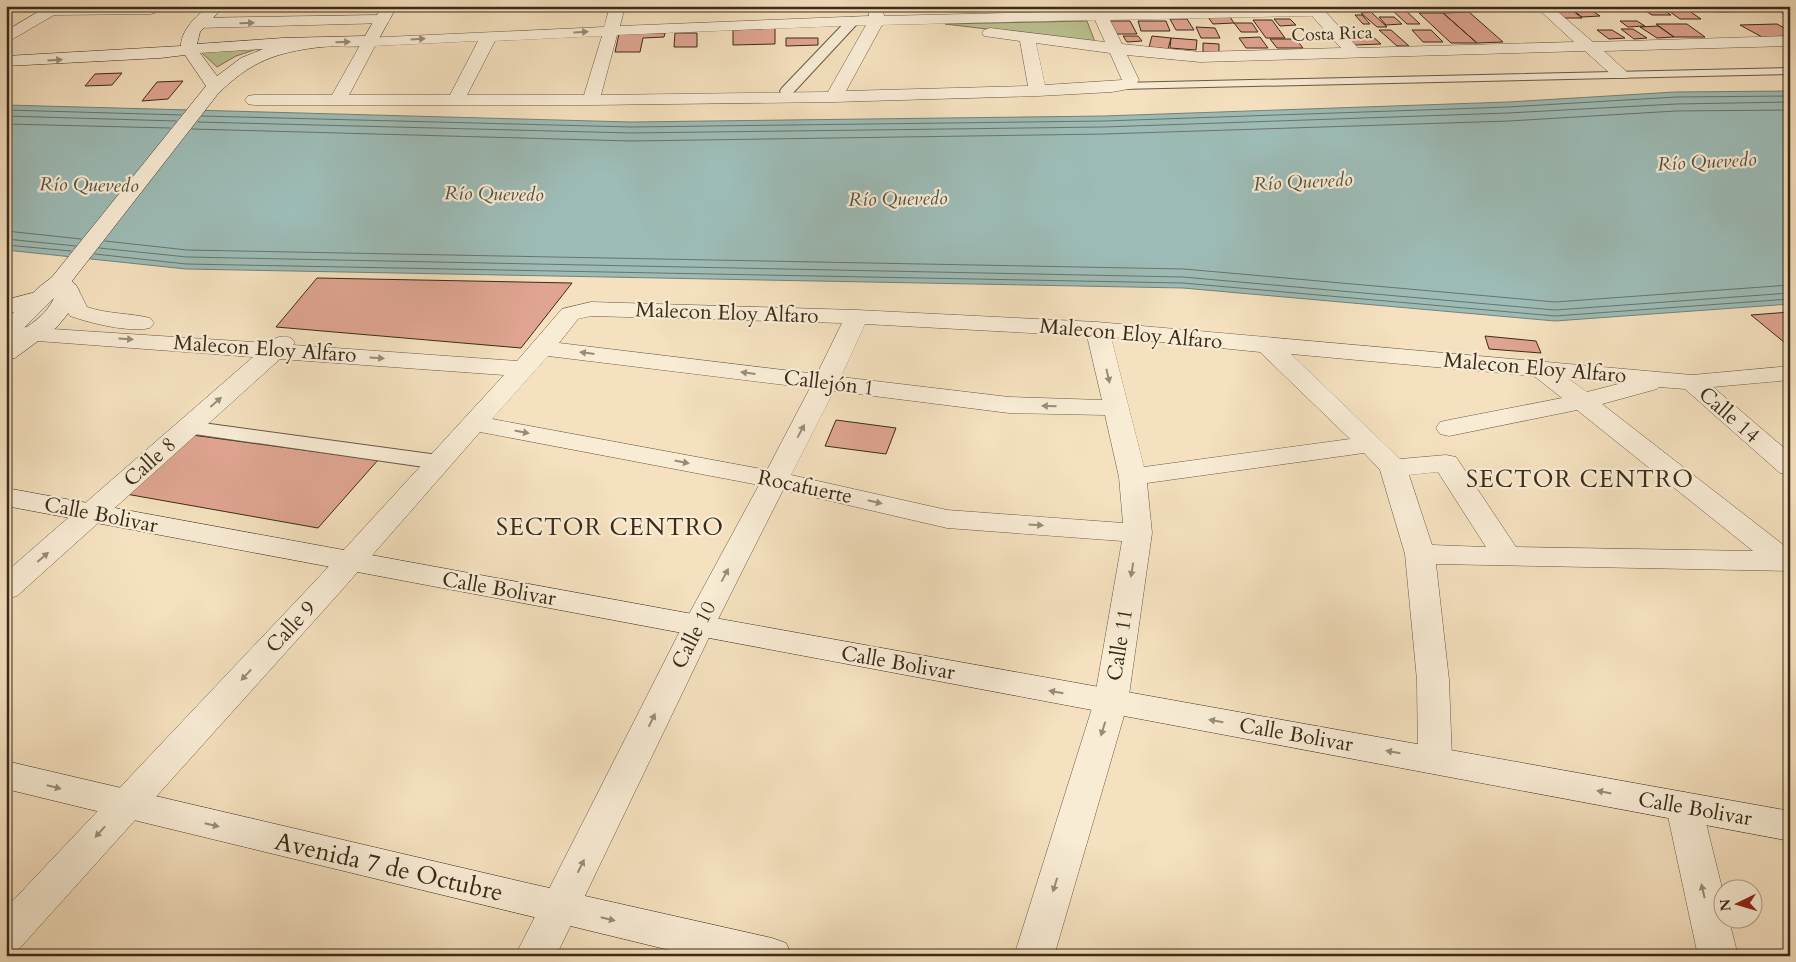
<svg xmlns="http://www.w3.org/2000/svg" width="1796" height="962" viewBox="0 0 1796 962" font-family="Cardo,serif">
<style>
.green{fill:#bcc291;stroke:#7b7655}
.water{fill:#9dbcb7;stroke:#758278}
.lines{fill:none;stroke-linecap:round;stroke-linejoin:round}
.shore{stroke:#6c7468;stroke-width:1}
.building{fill:#e0a592;stroke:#3a2b19}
.service-casing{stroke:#695842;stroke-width:2}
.pedestrian-casing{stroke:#695842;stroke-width:2}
.minor-casing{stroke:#695842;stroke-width:1}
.secondary-casing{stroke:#3a2b19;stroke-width:1}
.service{fill:#f8ecd5;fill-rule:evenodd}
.pedestrian{fill:#f8ecd5;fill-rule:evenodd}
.minor{fill:#f8ecd5;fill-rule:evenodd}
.secondary{fill:#f8ecd5;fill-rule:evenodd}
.oneway{fill:#998c77}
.labels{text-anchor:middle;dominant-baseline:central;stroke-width:4.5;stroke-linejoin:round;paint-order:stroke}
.far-street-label{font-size:18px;fill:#3a2b19;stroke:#f8ecd5}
.far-water-label{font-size:19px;font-style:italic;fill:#534f40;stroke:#f8ecd5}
.street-label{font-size:21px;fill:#3a2b19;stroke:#f8ecd5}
.quarter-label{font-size:24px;letter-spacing:1px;fill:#3a2b19;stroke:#f8ecd5}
.near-street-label{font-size:25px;fill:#3a2b19;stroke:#f8ecd5}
</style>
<rect width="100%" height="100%" fill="#f5e1bf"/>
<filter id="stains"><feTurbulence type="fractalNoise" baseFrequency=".004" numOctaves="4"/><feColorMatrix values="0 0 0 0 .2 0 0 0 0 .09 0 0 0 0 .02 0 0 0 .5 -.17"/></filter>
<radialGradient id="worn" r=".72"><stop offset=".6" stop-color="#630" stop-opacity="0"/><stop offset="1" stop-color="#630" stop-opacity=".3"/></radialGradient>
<path class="green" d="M1087,21L1095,42L945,24Z
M263,47L236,56L217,67L200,51Z"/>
<path class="water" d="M1790,91V304L1555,321L1183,288L186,269L6,250V105L631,122L1104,116L1508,102L1675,92Z"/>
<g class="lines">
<path class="shore" d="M6,110L181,115
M6,116L176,121
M202,116L631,127L1104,121L1508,107L1676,97L1790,96
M198,122L631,133L1104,127L1508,113L1676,104L1790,102
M6,124L170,128
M192,129L631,141L1105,134L1509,121L1676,111L1790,110
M6,231L81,239
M6,239L76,246
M105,241L187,250L1184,269L1555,302L1790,285
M6,245L71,251
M99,248L187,257L1183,277L1555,310L1790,293
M95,254L186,264L1183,283L1555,316L1790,299"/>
</g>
<path class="building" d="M1102,6H1119L1121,12H1104Z
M1121,6H1137L1139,10L1123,11Z
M1142,6H1164L1167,12H1145Z
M1567,6L1582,18H1564L1549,7Z
M1567,6H1585L1600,16L1582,17Z
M1662,6H1682L1701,19H1680Z
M1710,6H1745L1753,11L1719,12Z
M1403,8L1420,24H1407L1391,9Z
M1641,8H1660L1671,15H1652Z
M1371,12L1387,27H1377L1361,13Z
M1469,12L1503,42L1477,43L1443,13Z
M1419,13H1443L1477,43H1451Z
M1355,15H1362L1370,24H1363Z
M1208,17H1230L1234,23L1213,24Z
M1379,17H1394L1402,24L1386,25Z
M1170,19H1187L1194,30H1176Z
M1274,19H1290L1296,25L1280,26Z
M1253,20H1272L1285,38H1266Z
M1108,21H1130L1137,34H1115Z
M1138,21H1166L1170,31H1141Z
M1620,21H1637L1645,26L1628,27Z
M1234,23H1252L1258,32H1241Z
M1656,24H1687L1705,37H1674Z
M1777,24L1790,31V36L1762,37L1740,25Z
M1658,26L1674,37L1657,38L1640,27Z
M1196,27L1215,28L1220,38H1201Z
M775,28V44L733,45V30Z
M1621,29H1633L1647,38L1634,39Z
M1379,30H1391L1409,46H1397Z
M1412,30H1431L1443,42H1423Z
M1597,30H1612L1625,38L1609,39Z
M665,33L664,37L643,38L640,52H615L619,34Z
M675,33H697V47H674Z
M1371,35L1381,44L1355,45L1346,36Z
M1123,36H1138L1142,41L1127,42Z
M1152,36L1171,38L1168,49L1149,47Z
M1260,37L1268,48H1246L1239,38Z
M786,38H818V45L786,46Z
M1171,38L1197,40L1196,50L1170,48Z
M1270,39H1296L1303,48H1277Z
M1203,43L1219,44V54L1203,53Z
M122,73L112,85L85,86L95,74Z
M183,81L168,99L142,101L157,82Z
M317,278L572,283L521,348L276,327Z
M1790,312V347L1751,315Z
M1485,336L1536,341L1541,353L1489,349Z
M836,420L896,428L886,454L825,446Z
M192,435L378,460L318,528L126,494Z"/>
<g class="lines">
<g class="service-casing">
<path id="service" d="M1790,68V74L1120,89L1115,86L1120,83Z"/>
</g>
<g class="pedestrian-casing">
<path id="pedestrian" d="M853,17L857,18L859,21L857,24L792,94H782L780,91L782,88L849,18Z
M188,421L438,455L446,457L449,462L446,467L438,469L180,432L177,427L180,422Z"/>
</g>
<g class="minor-casing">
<path id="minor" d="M48,6H153L157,10L155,13L150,14L54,15L6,43V31Z
M610,6H625L620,26L869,16L867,6H882L884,16L1091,11L1089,6H1104L1106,11L1356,6L1354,9L1325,11L1358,48L1574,42L1535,6H1551L1593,42L1790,36V46L1604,51L1629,74L1627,78H1615L1585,51L1200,62L1127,55L1139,80L1134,88L1112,92L1038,96L834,102L591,105H254L248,104L245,100L248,96L254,95H332L364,38L604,27ZM1312,16L1341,48L1200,52L1122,44L1110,20ZM1095,20L1105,42L990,28L984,30L982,33L984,36L1020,41L1028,86L846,91L882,25ZM866,25L828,92L601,95L617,35ZM602,36L584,95H467L495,41ZM478,41L450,95H349L375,46ZM1036,43L1110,53L1122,80L1045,85Z
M1771,6L1790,7V17Z
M382,15L387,17L390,20L387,23L198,28L193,26L190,23L193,20L198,18Z
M68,283L76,285L87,307C107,314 130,313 150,318L154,323L150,328C129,333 90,323 70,316L57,290L60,285Z
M40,291L48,293L51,298L48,303L6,314V300Z
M591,302L857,310L1097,322L1692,375L1790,366V380L1713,387L1790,453V475L1780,473L1685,389L1659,387L1657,389L1602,404L1790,550V571L1436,564L1449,680L1452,760L1447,770L1435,774L1423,770L1418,760L1417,680L1405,554L1380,470L1364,453L1147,483L1152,533L1128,702L1054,956H1014L1094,702L1122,541L947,528L783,490L714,627L556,956H515L682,627L759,485L480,432L341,591L20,948L6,953V908L319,577L504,375L280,359L17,596L6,599V572L253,357L11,339L6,338V326L268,343C276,337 281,335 291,338L295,343L293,345L517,361L562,309ZM591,316L842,323L817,374L559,343L578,319ZM865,324L1087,336L1102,400L1009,397L841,377ZM1111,337L1260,352L1350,439L1144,467ZM1291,354L1534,376L1562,398L1449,420L1440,422L1436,428L1440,434L1449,436L1577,410L1753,551L1516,547L1456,457L1446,455L1400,459ZM548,356L810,388L767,470L492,419ZM1569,379L1622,383L1587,392ZM834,391L1009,413L1105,415L1119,477L1123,523L947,510L791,475ZM1438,472L1486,547L1432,545L1409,475Z
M1684,792L1697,797L1702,807L1724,896V920H1729L1738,956H1698L1666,807L1671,797Z"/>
</g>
<g class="secondary-casing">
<path id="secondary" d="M208,6H224L200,32L197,44L283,38L365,36L382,6H397L376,44C358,49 339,45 321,47C276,52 249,62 217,95L72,281L79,290L71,310L57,327L15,358L6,360V342L12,338L6,339V320L38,288L52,277L206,86L185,55L160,58L6,66V56L181,46C181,29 197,17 208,6ZM263,49L241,58L217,76L200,53ZM54,298C47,313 36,321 22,330Z
M6,488L698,615L1790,811V841L6,506Z
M6,761L523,882L772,938L786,943L792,956H694L6,789Z"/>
</g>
<use href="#service" class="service"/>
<use href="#pedestrian" class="pedestrian"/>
<use href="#minor" class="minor"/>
<use href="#secondary" class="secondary"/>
</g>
<defs><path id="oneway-solid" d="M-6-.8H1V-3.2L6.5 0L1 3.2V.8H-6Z" transform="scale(1.25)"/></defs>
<g class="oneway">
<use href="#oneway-solid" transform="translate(247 23) rotate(-1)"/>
<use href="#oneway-solid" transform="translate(581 32) rotate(-3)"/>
<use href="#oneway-solid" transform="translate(418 39) rotate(-3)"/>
<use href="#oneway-solid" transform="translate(343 42) rotate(-2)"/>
<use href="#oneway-solid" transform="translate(55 60) rotate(-3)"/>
<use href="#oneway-solid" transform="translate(126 339) rotate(4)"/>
<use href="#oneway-solid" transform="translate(587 353) rotate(-173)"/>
<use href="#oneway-solid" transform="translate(377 358) rotate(4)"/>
<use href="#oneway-solid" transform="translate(748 373) rotate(-173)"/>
<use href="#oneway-solid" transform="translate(1108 376) rotate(77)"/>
<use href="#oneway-solid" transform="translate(216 402) rotate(-41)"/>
<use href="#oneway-solid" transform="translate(1049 406) rotate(-178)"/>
<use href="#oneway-solid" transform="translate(801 431) rotate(-62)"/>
<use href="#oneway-solid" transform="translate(522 432) rotate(11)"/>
<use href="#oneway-solid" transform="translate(682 462) rotate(11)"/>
<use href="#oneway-solid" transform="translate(875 502) rotate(13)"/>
<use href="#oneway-solid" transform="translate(1036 525) rotate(4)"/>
<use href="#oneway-solid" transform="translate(43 557) rotate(-41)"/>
<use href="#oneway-solid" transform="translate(1132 570) rotate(99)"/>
<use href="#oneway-solid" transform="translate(725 575) rotate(-62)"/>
<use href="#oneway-solid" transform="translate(246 675) rotate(133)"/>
<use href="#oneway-solid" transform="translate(1056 692) rotate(-170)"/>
<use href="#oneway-solid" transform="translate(652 720) rotate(-64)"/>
<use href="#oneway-solid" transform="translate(1216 721) rotate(-170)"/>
<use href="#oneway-solid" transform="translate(1103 729) rotate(107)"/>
<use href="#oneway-solid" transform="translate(1393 752) rotate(-170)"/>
<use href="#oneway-solid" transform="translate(54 787) rotate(14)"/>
<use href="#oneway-solid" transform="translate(1604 792) rotate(-169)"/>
<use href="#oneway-solid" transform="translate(212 825) rotate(13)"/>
<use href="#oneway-solid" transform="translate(100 832) rotate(132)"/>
<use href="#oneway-solid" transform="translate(581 866) rotate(-64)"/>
<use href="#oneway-solid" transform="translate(1055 885) rotate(107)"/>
<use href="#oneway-solid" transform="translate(1703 891) rotate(-103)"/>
<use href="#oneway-solid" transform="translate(608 919) rotate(13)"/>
</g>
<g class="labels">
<g class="far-street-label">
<text transform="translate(1332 34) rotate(-2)">Costa Rica</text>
</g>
<g class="far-water-label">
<text transform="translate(1707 162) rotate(-3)">Río Quevedo</text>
<text transform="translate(1303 182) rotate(-3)">Río Quevedo</text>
<text transform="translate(89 185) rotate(1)">Río Quevedo</text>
<text transform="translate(494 194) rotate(1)">Río Quevedo</text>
<text transform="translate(898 199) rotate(-1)">Río Quevedo</text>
</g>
<g class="street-label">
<text transform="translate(727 313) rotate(2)">Malecon Eloy Alfaro</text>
<text transform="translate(1131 334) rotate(5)">Malecon Eloy Alfaro</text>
<text transform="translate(265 349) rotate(4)">Malecon Eloy Alfaro</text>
<text transform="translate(1535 368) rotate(5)">Malecon Eloy Alfaro</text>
<text transform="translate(829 383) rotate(7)">Callejón 1</text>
<text transform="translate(1729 415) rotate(41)">Calle 14</text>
<text transform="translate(150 462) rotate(-42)">Calle 8</text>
<text transform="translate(805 487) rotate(12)">Rocafuerte</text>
<text transform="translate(101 515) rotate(11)">Calle Bolivar</text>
<text transform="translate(499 589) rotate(10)">Calle Bolivar</text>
<text transform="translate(291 627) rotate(-47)">Calle 9</text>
<text transform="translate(694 635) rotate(-63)">Calle 10</text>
<text transform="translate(1120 645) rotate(-81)">Calle 11</text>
<text transform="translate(898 663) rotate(10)">Calle Bolivar</text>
<text transform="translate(1296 735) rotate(10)">Calle Bolivar</text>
<text transform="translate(1695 809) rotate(10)">Calle Bolivar</text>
</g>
<g class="quarter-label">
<text x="1580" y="479">SECTOR CENTRO</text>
<text x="610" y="527">SECTOR CENTRO</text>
</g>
<g class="near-street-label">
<text transform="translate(389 867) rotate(13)">Avenida 7 de Octubre</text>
</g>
</g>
<rect width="1796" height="962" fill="none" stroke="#f5e1bf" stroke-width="25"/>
<rect x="8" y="8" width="1781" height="947" fill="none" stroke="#3a2b19" stroke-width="2.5"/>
<rect x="12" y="12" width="1771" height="937" fill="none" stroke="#3a2b19"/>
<g transform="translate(1738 904) rotate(265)"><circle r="24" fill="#f8ecd5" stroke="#ac9f8a"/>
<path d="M0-4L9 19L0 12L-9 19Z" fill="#8f2418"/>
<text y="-8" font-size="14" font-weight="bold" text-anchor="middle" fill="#3a2b19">N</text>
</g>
<rect width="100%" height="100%" filter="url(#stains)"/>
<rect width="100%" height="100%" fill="url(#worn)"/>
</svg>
